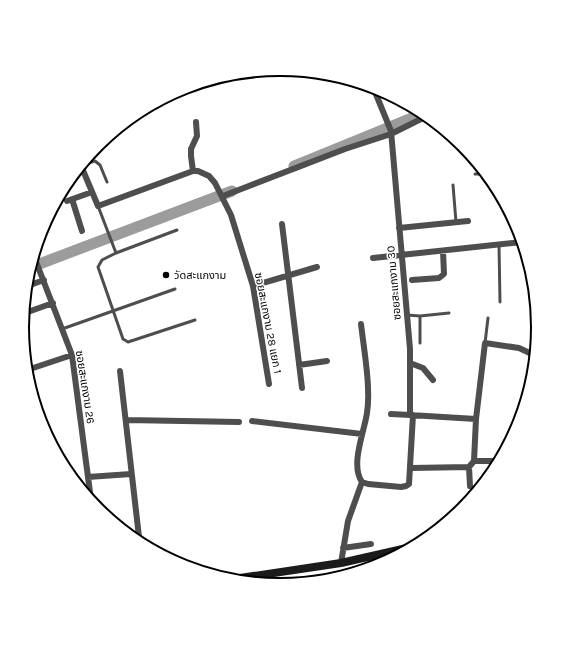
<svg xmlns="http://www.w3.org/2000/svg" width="561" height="654" viewBox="0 0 561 654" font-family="Karla,'Noto Sans Thai',sans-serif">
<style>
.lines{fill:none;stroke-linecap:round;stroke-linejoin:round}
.river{stroke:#9c9c9c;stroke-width:11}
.service{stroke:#4e4e4e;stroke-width:3}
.minor{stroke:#4e4e4e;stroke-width:6}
.secondary{stroke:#1b1b1b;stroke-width:8}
.poi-dot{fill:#000;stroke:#fff;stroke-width:1.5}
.labels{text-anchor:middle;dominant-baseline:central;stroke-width:3;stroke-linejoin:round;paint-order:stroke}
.poi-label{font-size:11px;fill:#000;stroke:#fff;text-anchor:start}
.street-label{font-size:11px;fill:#000;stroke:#fff}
.rim{fill:none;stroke:#000;stroke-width:2}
</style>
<rect width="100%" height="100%" fill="#fff"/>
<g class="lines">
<path class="river" d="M294,166L419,115
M34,266L232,191"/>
<path class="service" d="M85,164L95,161L100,165L107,182
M475,174H483
M453,185L456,222
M98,206L116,253L102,260L98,267L123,339L128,342L195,320
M499,245L500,302
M116,253L177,230
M407,315L420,316V343
M420,316L449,313
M62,329L175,289
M485,343L488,318"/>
<path class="minor" d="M373,87L391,131L410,349V415L476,419
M82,168L98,206L193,171H198L209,176L215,183L231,215L253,286L269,384
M193,171L191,156V149L197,136L196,122
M223,196L345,149L391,134L423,118
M72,199L82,231
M67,201L92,192
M282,224L302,388
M399,228L468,221
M373,258L522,242
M35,259L72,355L91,500
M412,280L439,278L444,274L443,251
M30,285L44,280
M253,286L317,267
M25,313L53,303
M361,324C364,350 371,388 367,413C364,433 350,465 362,482
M410,363L423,368L433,380
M299,365L327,361
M30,369L72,355
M120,371L139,537
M391,414L410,415
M126,420L239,422
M252,421L362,434
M496,461H474L476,419L485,343L519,348L534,355
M469,467L470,486
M411,468L469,467L474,461
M88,477L131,474
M343,548L371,544
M341,563L348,521L362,482L368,484L401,487L406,486L409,484L413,415"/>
<path class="secondary" d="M240,578L341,563L407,548"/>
</g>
<circle class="poi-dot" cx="166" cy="275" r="4"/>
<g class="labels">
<g class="poi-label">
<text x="174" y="275">วัดสะแกงาม</text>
</g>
<g class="street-label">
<text transform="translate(394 283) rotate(-95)">ซอยสะแกงาม 30</text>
<text transform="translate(268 323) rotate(79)">ซอยสะแกงาม 28 แยก 1</text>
<text transform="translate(85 387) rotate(81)">ซอยสะแกงาม 26</text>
</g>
</g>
<path d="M0 0H561V654H0ZM29 327a251 251 0 1 1 502 0a251 251 0 1 1-502 0Z" fill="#fff" fill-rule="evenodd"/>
<path class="rim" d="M29 327a251 251 0 1 1 502 0a251 251 0 1 1-502 0Z"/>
</svg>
